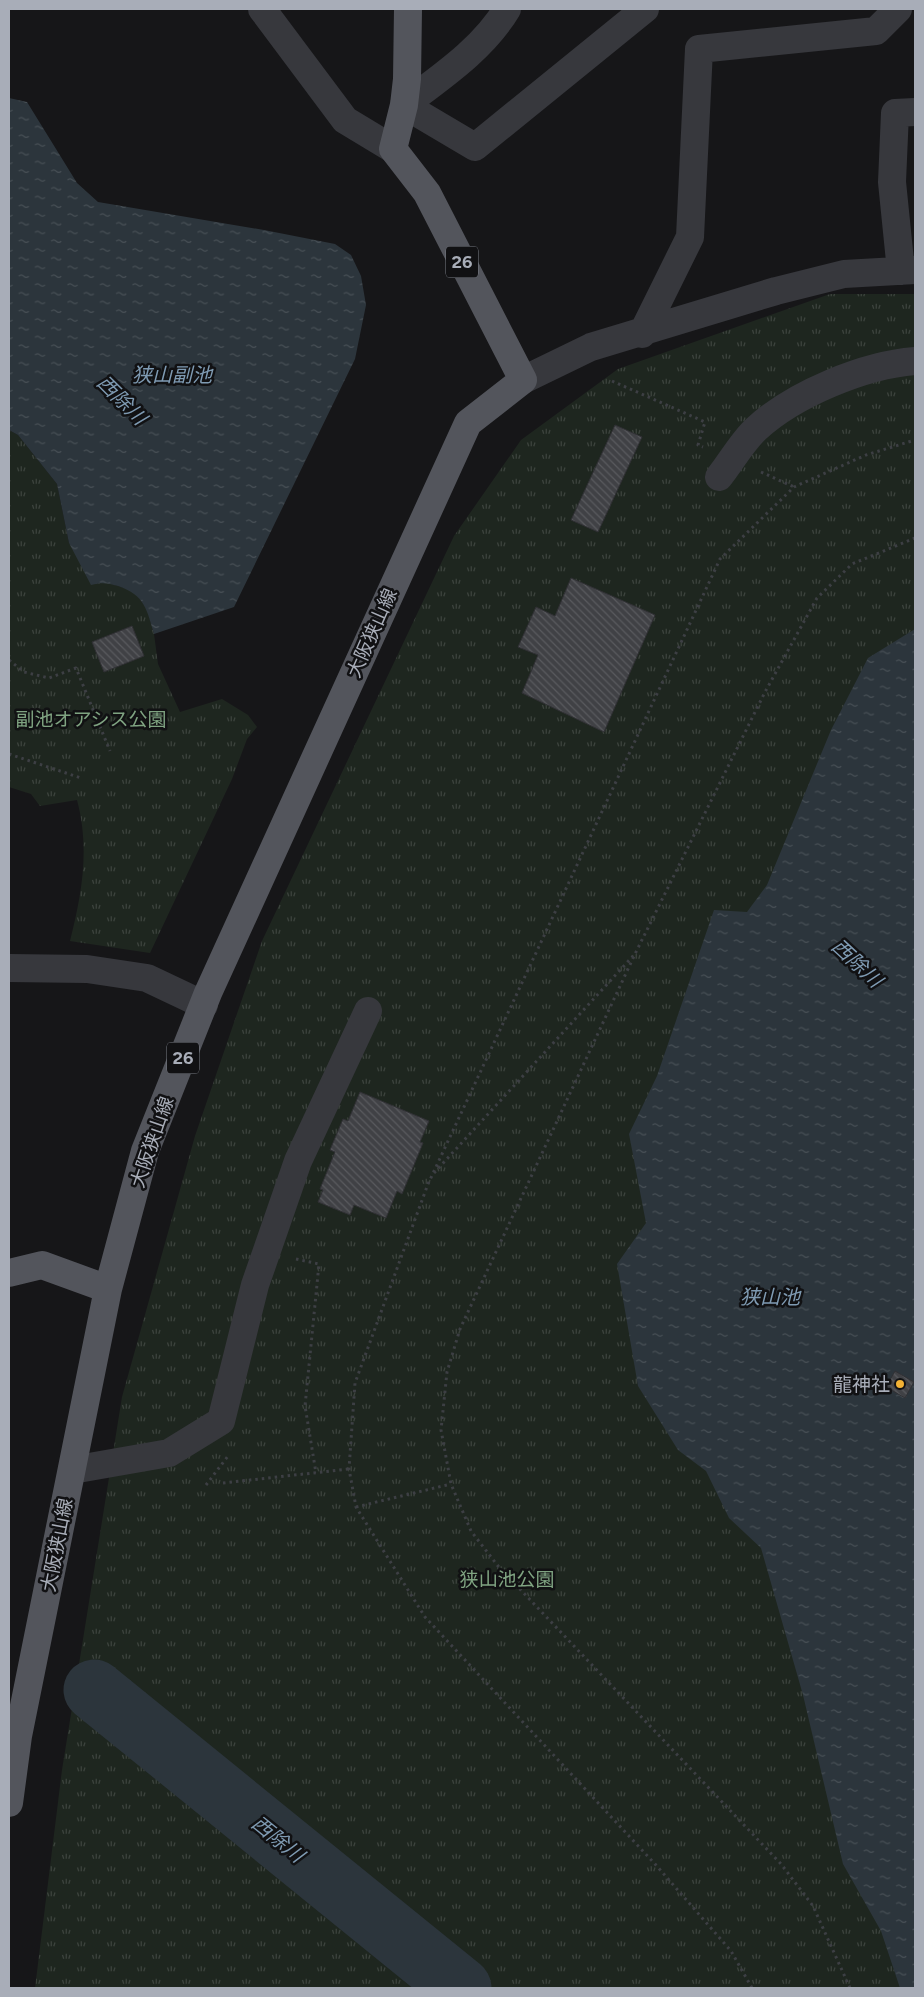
<svg xmlns="http://www.w3.org/2000/svg" width="924" height="1997" viewBox="0 0 924 1997" font-family="Figtree,'Noto Sans JP',sans-serif">
<style>
.grass{fill:url(#grass-tufts)}
.water{fill:url(#water-ripples)}
.lines{fill:none;stroke-linecap:round;stroke-linejoin:round}
.river{stroke:#2c353c;stroke-width:61}
.building{fill:url(#building-back-hatch);stroke:#303034}
.path{stroke:#3d3f44;stroke-width:3;stroke-dasharray:2.5 4;stroke-linecap:butt}
.minor{stroke:#37383d;stroke-width:28}
.major{stroke:#53555c;stroke-width:28}
.poi-dot{fill:#f2b134;stroke:#111113;stroke-width:2}
.labels{text-anchor:middle;dominant-baseline:central;stroke-width:5;stroke-linejoin:round;paint-order:stroke}
.shield{fill:#111113;stroke:#7b7e86;stroke-width:1}
.shield-label{font-size:18px;font-weight:bold;fill:#a8adb8}
.street-label{font-size:19px;fill:#a8adb8;stroke:#111113}
.park-label{font-size:19px;fill:#7fa381;stroke:#111113}
.poi-label{font-size:19px;fill:#a8adb8;stroke:#111113;text-anchor:end}
.water-label{font-size:20px;font-style:italic;fill:#7f9bb3;stroke:#111113}
</style>
<defs>
<pattern id="grass-tufts" width="24" height="20" patternUnits="userSpaceOnUse" patternTransform="scale(1.25)"><rect width="24" height="20" fill="#1e261f"/><path d="M3 7l-1-3M5 7V3M7 7l1-3M15 17l-1-3M17 17v-4M19 17l1-3" fill="none" stroke="#3c433d"/></pattern>
<pattern id="water-ripples" width="26" height="14" patternUnits="userSpaceOnUse" patternTransform="scale(1.25)"><rect width="26" height="14" fill="#2c353c"/><path d="M2 4q2-2 4 0t4 0M15 11q2-2 4 0t4 0" fill="none" stroke="#485056"/></pattern>
<pattern id="building-back-hatch" width="6" height="6" patternUnits="userSpaceOnUse" patternTransform="scale(1.25)"><rect width="6" height="6" fill="#404145"/><path d="M-1 5l2 2M0 0l6 6M5-1l2 2" fill="none" stroke="#595a5e"/></pattern>
</defs>
<rect width="100%" height="100%" fill="#161618"/>
<path class="grass" d="M830,294H915V1988H35L62,1770L122,1397L195,1136L262,941L454,536L521,440L618,369Z
M9,430L18,435L57,484L69,543L102,581L134,591L147,609L154,634L158,664L180,712L222,699L248,715L257,727L247,739L232,779L150,953L70,941C82,894 90,848 77,800L40,806L31,794L9,787Z"/>
<path class="water" d="M9,98L27,102L77,183L98,202L264,230L335,244L351,255L361,276L366,305L355,359L234,607L154,634C147,610 145,595 118,586C108,583 102,582 91,585L69,543L57,484L18,435L9,430Z
M915,629V1988H900L881,1931L843,1864L803,1695L761,1548L729,1518L706,1471L678,1450L638,1386L617,1264L646,1223L629,1134L657,1076L714,910L747,912L767,885L831,730L868,658Z"/>
<g class="lines">
<path class="river" d="M94,1690L461,1988"/>
</g>
<path class="building" d="M615,425L642,437L598,532L571,520Z
M571,578L655,615L604,732L522,693L538,655L518,647L536,607L555,616Z
M132,626L144,656L104,672L92,642Z
M360,1092L429,1121L420,1142L423,1143L402,1194L397,1191L386,1218L354,1205L350,1215L318,1202L323,1190L320,1189L335,1152L330,1150L343,1119L348,1121Z
M895,1371L914,1382L905,1398L886,1387Z"/>
<g class="lines">
<path class="path" d="M612,381L705,422L698,445L703,447
M761,472L794,487
M9,660L24,672L49,678L76,668L110,751
M9,754L81,778
M434,1173L633,956
M296,1259L319,1264L305,1406L316,1473
M223,1483L349,1469
M206,1485L228,1456
M356,1507L451,1484
M752,1988L731,1951L655,1864L425,1617L356,1507L349,1469L355,1383L428,1184L720,559L794,487L866,455L915,440
M850,1988L813,1906L781,1864L498,1566L471,1531L451,1484L441,1430L447,1372L460,1329L635,954L765,692L817,598L852,564L915,538"/>
<path class="minor" d="M262,9L345,120L393,149
M507,9C483,49 441,77 404,105L475,147L645,9
M901,271L892,182L895,113L915,112
M642,334L690,237L699,49L876,31L898,9
M523,380L591,347L776,291L844,274L915,270
M719,477C731,462 742,442 756,429C794,394 864,365 915,361
M9,968L87,969L147,978L204,1005
M72,1470L169,1453L221,1421L255,1285L298,1161L368,1011"/>
<path class="major" d="M9,1273L42,1265L108,1289
M9,1803L18,1736L108,1289L145,1151L208,993L468,423L523,380L427,193L393,149L404,105L407,79L408,9"/>
</g>
<circle class="poi-dot" cx="900" cy="1384" r="5"/>
<g class="labels">
<g class="shield">
<rect x="446" y="246.5" width="32" height="31" rx="4"/>
<rect x="167" y="1042.5" width="32" height="31" rx="4"/>
</g>
<g class="shield-label">
<text x="462" y="262">26</text>
<text x="183" y="1058">26</text>
</g>
<g class="street-label">
<text transform="translate(372 633) rotate(-66)">大阪狭山線</text>
<text transform="translate(152 1142) rotate(-71)">大阪狭山線</text>
<text transform="translate(57 1545) rotate(-79)">大阪狭山線</text>
</g>
<g class="park-label">
<text x="91" y="719">副池オアシス公園</text>
<text x="507" y="1579">狭山池公園</text>
</g>
<g class="poi-label">
<text x="890" y="1384">龍神社</text>
</g>
<g class="water-label">
<text x="172" y="375">狭山副池</text>
<text transform="translate(122 400) rotate(45)">西除川</text>
<text transform="translate(857 963) rotate(43)">西除川</text>
<text x="770" y="1297">狭山池</text>
<text transform="translate(278 1839) rotate(39)">西除川</text>
</g>
</g>
<rect width="924" height="1997" fill="none" stroke="#a8adb8" stroke-width="20"/>
</svg>
